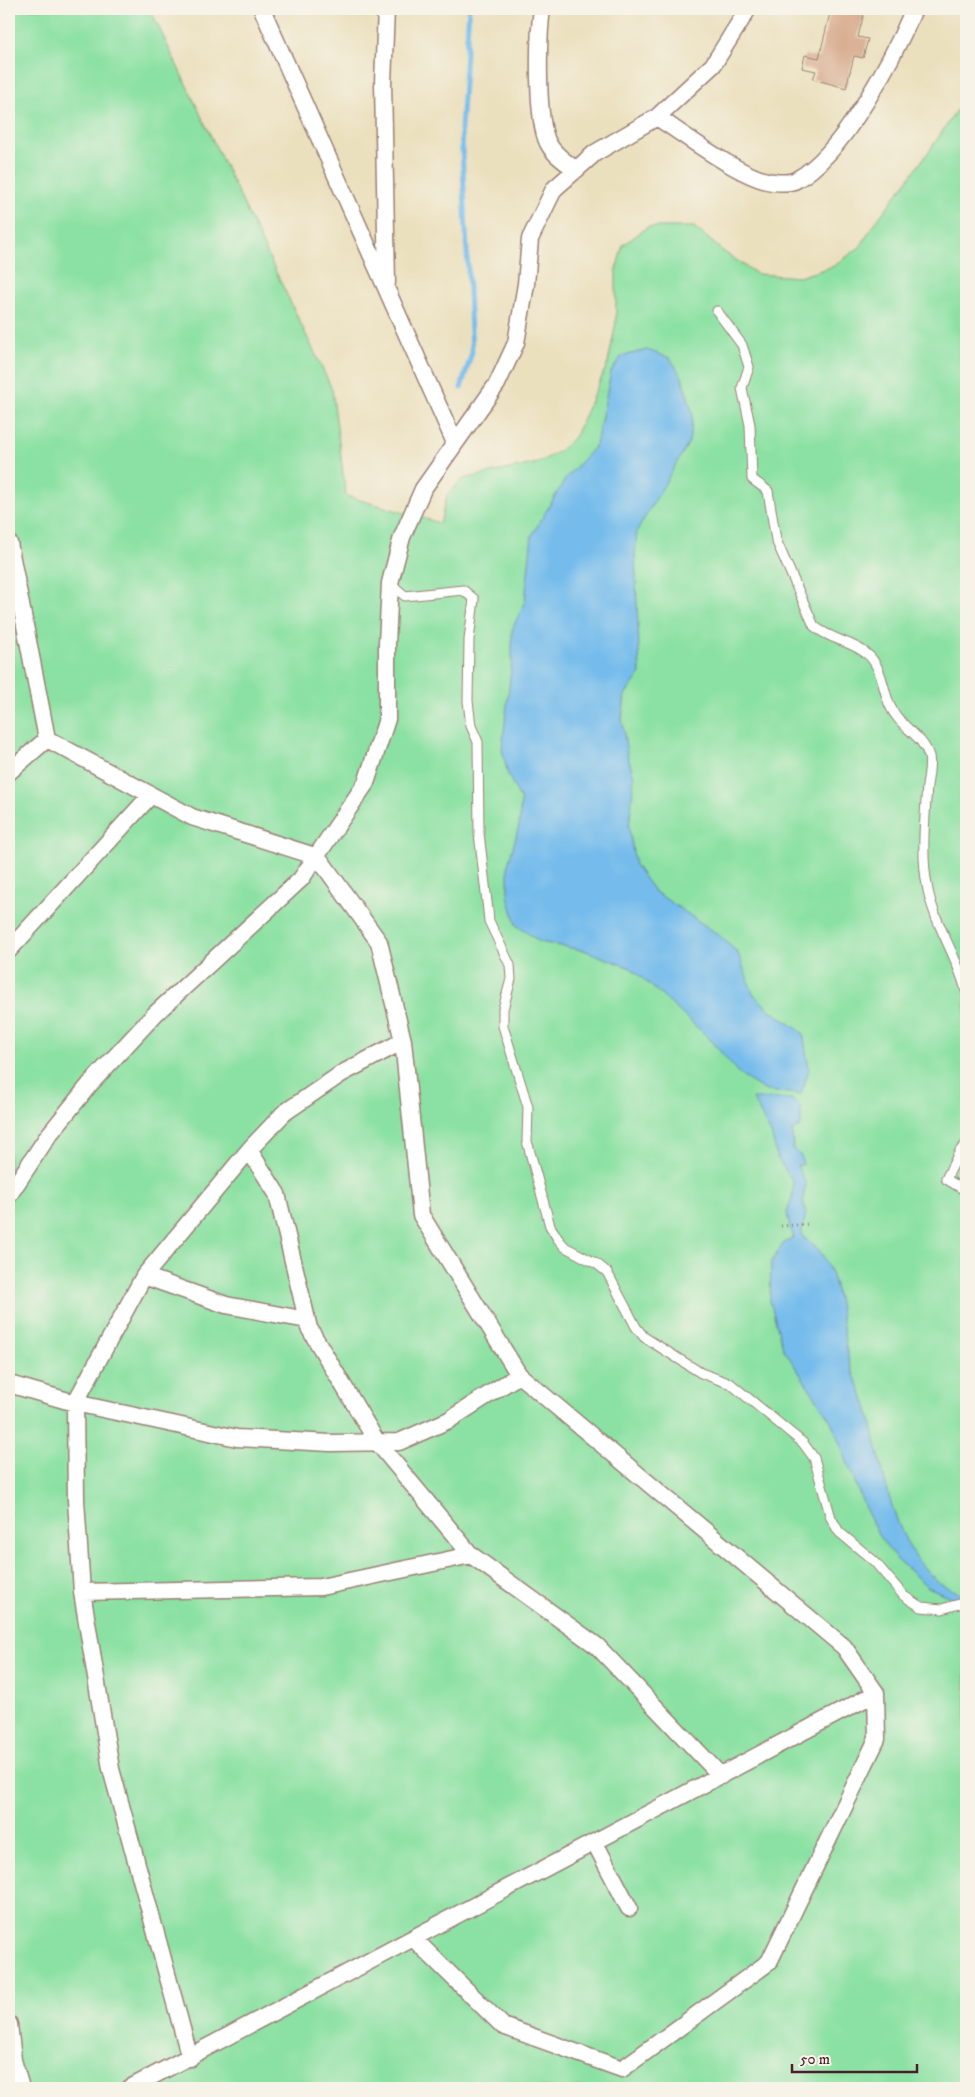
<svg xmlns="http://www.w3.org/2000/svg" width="975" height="2097" viewBox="0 0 975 2097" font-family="'IM FELL DW Pica',serif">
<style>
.green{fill:#8be1a3;stroke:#6a8067}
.water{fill:#74bcec;stroke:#5f6e8c}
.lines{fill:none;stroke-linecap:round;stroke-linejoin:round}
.stream{stroke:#74bcec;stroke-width:5}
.building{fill:#d7aa8c}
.service-casing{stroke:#9a8074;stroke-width:11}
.minor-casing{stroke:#9a8074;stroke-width:19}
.path{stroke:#9a8074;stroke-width:3;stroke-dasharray:1 4;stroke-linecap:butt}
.service{stroke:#fff;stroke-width:9}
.minor{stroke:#fff;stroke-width:16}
</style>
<rect width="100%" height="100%" fill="#f7f3e8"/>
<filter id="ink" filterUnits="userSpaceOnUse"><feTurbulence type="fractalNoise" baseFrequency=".02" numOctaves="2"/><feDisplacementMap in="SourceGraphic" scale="10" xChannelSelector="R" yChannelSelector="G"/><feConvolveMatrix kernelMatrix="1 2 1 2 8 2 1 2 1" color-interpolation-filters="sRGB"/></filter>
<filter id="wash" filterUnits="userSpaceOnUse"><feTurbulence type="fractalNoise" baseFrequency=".0096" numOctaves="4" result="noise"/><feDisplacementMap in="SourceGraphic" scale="20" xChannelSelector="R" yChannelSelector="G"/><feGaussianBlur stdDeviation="1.12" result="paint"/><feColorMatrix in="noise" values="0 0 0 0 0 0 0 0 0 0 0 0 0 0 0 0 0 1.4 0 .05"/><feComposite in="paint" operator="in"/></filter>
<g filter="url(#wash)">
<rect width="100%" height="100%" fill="#ebe0be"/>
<path class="green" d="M9,9H150L332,389L346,496L440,523L447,495L463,479L538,463L561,450L575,436L608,363L616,322V270L623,245L648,227H694L724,252L757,274L799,277L834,266L860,247L873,226L930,150L966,96V2088H9Z"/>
<path class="water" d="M647,350L670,358L682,377L693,415L689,442L637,531L635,556L640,674L625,695L622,719L627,754L634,777L629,827L635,865L654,891L719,935L738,953L753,994L770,1010L803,1033L809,1069L801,1094L766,1091L740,1075L709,1038L631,968L586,951L540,942L516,925L508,896V865L519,826L521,800L508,775L502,749L512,660V630L525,601L532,535L566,478L596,445L611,372L622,356Z
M753,1099H791L801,1107V1126L792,1131L793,1149L801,1156L803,1165H797L806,1184L803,1200L806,1213L802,1231L803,1238C838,1251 841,1324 848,1357C852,1375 863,1392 868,1410C883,1464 890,1541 936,1580C944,1587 956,1591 966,1595V1597L952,1598L928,1587L895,1558L880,1538L865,1508L831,1421L783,1348L770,1301L771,1262L784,1243L794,1237L790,1228L787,1213L793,1194V1181L777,1158L772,1136Z"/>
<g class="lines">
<path class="stream" d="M461,388L472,352L461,128L469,9"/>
</g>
<g id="blocks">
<path class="building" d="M831,9H865L858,37L868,39L863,58L854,56L846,88L813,79L816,71L802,68L805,55L819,58Z"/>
</g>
</g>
<g filter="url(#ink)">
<use href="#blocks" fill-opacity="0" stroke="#9a8074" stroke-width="1"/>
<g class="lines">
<g class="service-casing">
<path id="service" d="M717,311L742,345L749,367L742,388L750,425L752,479L768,491L776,540L814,626C830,640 852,641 867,654C882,666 883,690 890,706C900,728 922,734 929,756C931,765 928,777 927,786C925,818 921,853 927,885C933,923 957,954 966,991
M390,583L405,596L463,590L474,599L469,640L468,701L471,726L478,742L479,833L488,911L489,921L510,965L511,979L503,1009V1026L528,1107L527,1141L550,1226L558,1239L565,1247L597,1264L607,1272L636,1327L644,1337L701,1373L731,1384L803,1443L814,1458L831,1518L839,1532L874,1561L904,1596L921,1607L942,1609L966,1602
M966,1144L960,1151L946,1179L966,1191"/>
</g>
<g class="minor-casing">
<path id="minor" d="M262,9L455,443
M386,9L383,83L387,283
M542,9C538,37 536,119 548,143C554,155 566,162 576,170
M657,117C683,134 746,181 774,182C780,183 791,183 796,180C843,155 893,58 914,9
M9,543L47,739L192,817L318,857L379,942L403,1041L421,1215L519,1375L844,1647L876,1693L877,1739L769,1962L622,2069L503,2026L414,1939
M9,772L47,739
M9,950L151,795
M249,1150L277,1194L309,1328L377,1442L471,1555L597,1646L721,1776
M9,1195L48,1136L90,1084L155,1014L301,879L366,783L387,719V644L390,583L402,537L423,489L497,384L516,343L526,284L530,239L554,189L595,153L657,117L713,65L748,9
M144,1276L226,1305L307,1320
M9,1384L75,1403L237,1438L330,1443L399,1442L449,1420L519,1375
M82,1592L321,1587L471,1555
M595,1843L629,1908
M9,2024L13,2060L21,2088
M190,2058L111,1769L82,1592L76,1500L75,1403L144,1276L249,1150L284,1113L341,1074L403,1041
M130,2088L876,1693"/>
</g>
<path class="path" d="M781,1226L809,1224"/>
<use href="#service" class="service"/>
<use href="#minor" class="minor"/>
</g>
</g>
<rect width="975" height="2097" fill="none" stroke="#f7f3e8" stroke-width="30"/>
<path d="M792 2064v8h125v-8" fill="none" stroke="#4a1f2b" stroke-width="2.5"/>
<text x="800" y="2064" font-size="15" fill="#4a1f2b" stroke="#f7f3e8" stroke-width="4" paint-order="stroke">50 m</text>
</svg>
